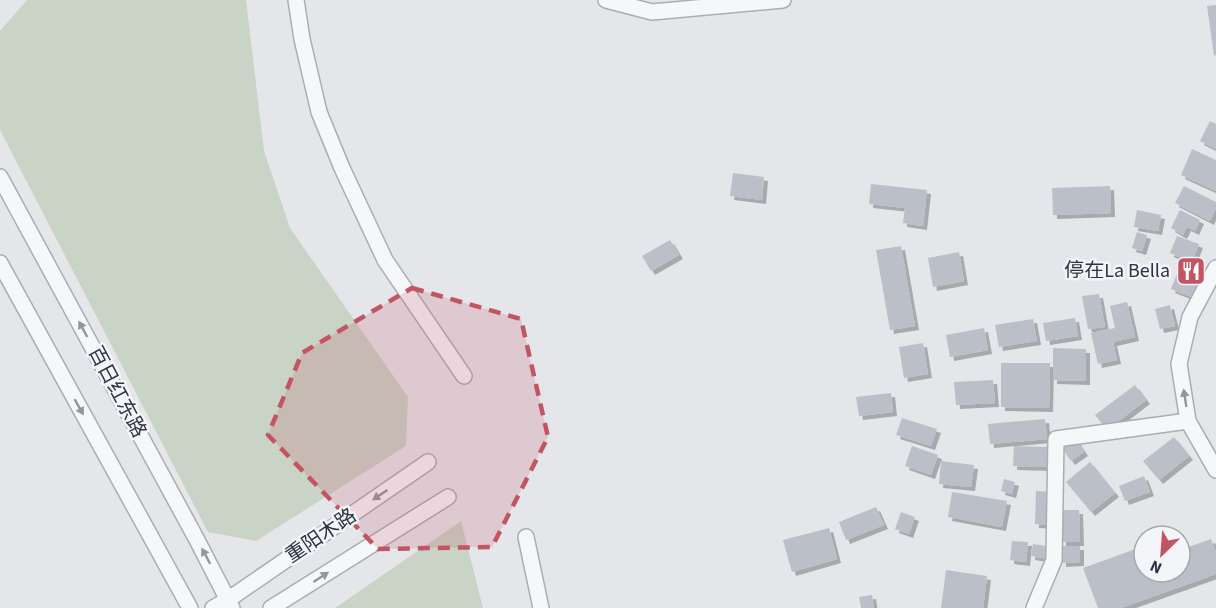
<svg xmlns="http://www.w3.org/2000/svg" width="1216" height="608" viewBox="0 0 1216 608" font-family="'Source Sans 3','Noto Sans SC',sans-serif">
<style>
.green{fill:#c9d4c6}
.building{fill:#bbbfc7;filter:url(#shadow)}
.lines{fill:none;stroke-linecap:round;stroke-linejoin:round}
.minor-casing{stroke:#a9adb4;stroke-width:18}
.minor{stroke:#f6f7f9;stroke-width:15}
.oneway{fill:#92969d}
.marked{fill:#c35563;fill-opacity:0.2;stroke:#c35563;stroke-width:4.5;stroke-dasharray:12 8;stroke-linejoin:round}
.labels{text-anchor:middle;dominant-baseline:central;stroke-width:5;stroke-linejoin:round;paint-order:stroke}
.poi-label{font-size:20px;fill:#2d3441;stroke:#f3f5f8;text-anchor:end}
.street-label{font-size:20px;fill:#2d3441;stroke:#f3f5f8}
</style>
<defs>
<filter id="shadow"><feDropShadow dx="4" dy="4" stdDeviation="0" flood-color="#0004"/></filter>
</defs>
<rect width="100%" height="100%" fill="#e4e6ea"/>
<path class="green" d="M27,0H246L264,151L290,228L408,397L406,446L256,541L208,532L0,130V31Z
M461,521L483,608H335Z"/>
<path class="building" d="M1216,5V55L1214,56L1207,6Z
M1210,121L1216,124V149L1200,141Z
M1192,149L1216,160V191L1181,175Z
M733,173L764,177L762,200L730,196Z
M871,184L927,190L923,226L903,223L905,208L869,204Z
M1110,186L1111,213L1053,215L1052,188Z
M1184,186L1216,202V208L1210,221L1175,203Z
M1137,210L1161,215L1158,231L1134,227Z
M1180,210L1200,220L1195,231L1187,227L1183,235L1171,228Z
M1137,232L1147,235L1142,251L1132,248Z
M1177,236L1199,244L1192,262L1170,253Z
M670,240L679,255L651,271L642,256Z
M901,246L915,326L890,330L876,250Z
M959,252L964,281L933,287L928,258Z
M1180,266L1203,276L1194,298L1171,289Z
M1099,294L1105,327L1088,329L1082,296Z
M1127,302L1135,337L1113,342L1117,360L1098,364L1091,333L1115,328L1110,306Z
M1170,305L1175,326L1160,329L1155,309Z
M1075,318L1078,336L1046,341L1043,323Z
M1033,319L1037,341L999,347L995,325Z
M984,328L988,350L950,357L946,335Z
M923,343L928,374L904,378L899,347Z
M1053,348L1086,349V381L1053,380Z
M1001,363H1050L1049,408L1001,407Z
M993,380L995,403L956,405L954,382Z
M1135,385L1146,400L1107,430L1095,415Z
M891,393L893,412L859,416L856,397Z
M902,418L937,429L931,446L896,435Z
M1045,419L1047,439L990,444L988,424Z
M1174,437L1189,456L1159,480L1143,461Z
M1075,438L1084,452L1071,461L1061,447Z
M912,446L938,455L931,475L905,466Z
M1014,446L1048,447L1047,467L1013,466Z
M941,461L974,465L971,487L939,484Z
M1090,462L1115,493L1091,512L1066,482Z
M1144,476L1150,492L1125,501L1119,486Z
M1004,479L1015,482L1012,494L1001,491Z
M1036,491L1053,492L1052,525L1035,524Z
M952,492L1007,501L1002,527L948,517Z
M876,507L884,525L846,540L839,522Z
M1062,510H1079L1080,542H1062Z
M901,512L915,517L909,534L895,529Z
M829,528L837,559L792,572L783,540Z
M1211,539L1216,552V574L1121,608H1098L1083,568L1144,546V572H1180V550Z
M1012,541L1028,542L1026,562L1010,560Z
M1033,544L1051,547L1049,559L1031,556Z
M1062,546H1080V562L1062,563Z
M946,570L987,576L983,608H941Z
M872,595L874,608H861L859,597Z"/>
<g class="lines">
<g class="minor-casing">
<path id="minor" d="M296,0L302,39L319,112L342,168L385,260L464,376
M606,0L652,12L783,0
M0,177L197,540L232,608
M0,263L190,608
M1216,268L1190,317L1179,364L1188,421L1216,470
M526,537L541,608
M213,608L229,599L428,462
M271,608L448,497
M1034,608L1054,560L1056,439L1188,421"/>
</g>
<use href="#minor" class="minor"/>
</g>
<defs><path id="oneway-solid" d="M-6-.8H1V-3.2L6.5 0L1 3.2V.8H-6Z" transform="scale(1.5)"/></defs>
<g class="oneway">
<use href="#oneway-solid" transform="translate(83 329) rotate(-118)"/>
<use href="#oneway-solid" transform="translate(1185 398) rotate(-99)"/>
<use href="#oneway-solid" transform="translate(79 407) rotate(61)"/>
<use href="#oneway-solid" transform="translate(380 495) rotate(146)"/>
<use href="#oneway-solid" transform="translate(206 556) rotate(-118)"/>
<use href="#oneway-solid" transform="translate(321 577) rotate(-33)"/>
</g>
<path class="marked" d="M412,288L521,319L548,437L492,547L378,549L268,435L302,353Z"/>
<defs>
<g id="restaurant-square" transform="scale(1.5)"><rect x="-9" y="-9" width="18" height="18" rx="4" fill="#c35563" stroke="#f3f5f8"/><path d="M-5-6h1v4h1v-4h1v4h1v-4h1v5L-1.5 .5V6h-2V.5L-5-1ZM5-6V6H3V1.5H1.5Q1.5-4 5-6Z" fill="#fff"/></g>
</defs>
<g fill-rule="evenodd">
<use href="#restaurant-square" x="1191" y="271"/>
</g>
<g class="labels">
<g class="poi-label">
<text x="1170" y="271">停在La Bella</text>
</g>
<g class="street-label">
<text transform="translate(117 392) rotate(62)">百日红东路</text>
<text transform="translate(321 536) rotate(-34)">重阳木路</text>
</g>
</g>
<g transform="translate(1162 554) rotate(205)"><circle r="28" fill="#f3f5f8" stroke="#a4a8af" stroke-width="1.5"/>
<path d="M0-4.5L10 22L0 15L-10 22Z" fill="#c35563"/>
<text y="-9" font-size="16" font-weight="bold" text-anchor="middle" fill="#2d3441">N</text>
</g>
</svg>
